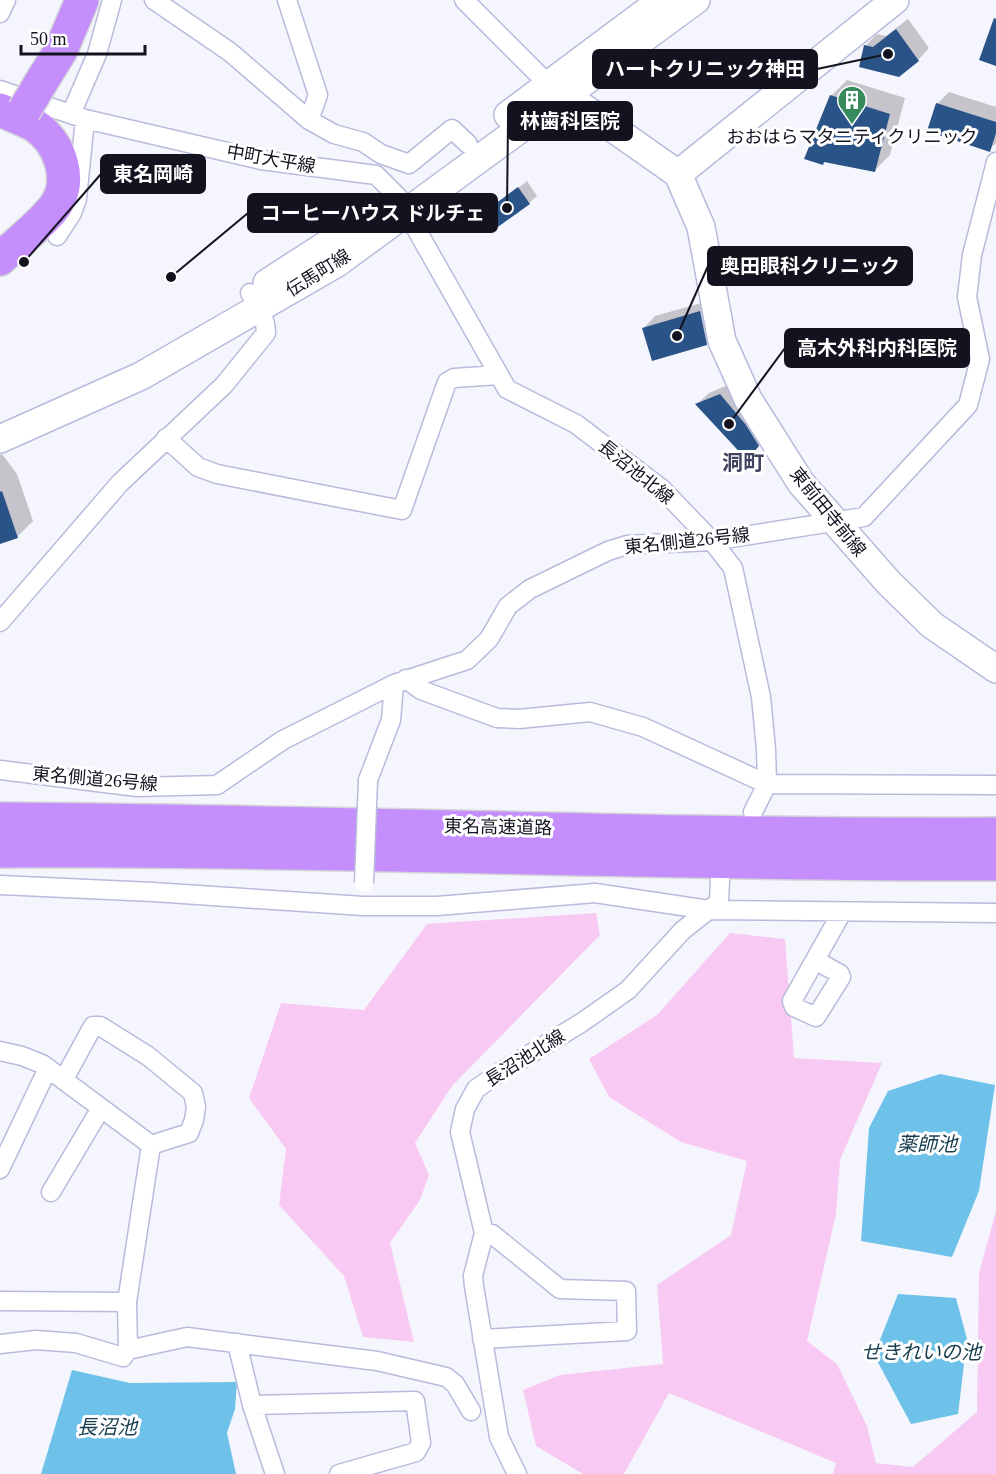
<svg xmlns="http://www.w3.org/2000/svg" width="996" height="1474" viewBox="0 0 996 1474" font-family="'Times New Roman','Noto Sans JP',serif">
<style>
.green{fill:#f8c9f2}
.water{fill:#6ec1e8}
.shadow{fill:#0003}
.building{fill:#2a5387}
.lines{fill:none;stroke-linecap:round;stroke-linejoin:round}
.street-casing{stroke:#b7bbdc;stroke-width:21}
.secondary-casing{stroke:#b7bbdc;stroke-width:30}
.highway-casing{stroke:#d4d5d7;stroke-width:36}
.street{stroke:#fff;stroke-width:18}
.secondary{stroke:#fff;stroke-width:27}
.highway{stroke:#c58efd;stroke-width:33}
.street-bridge-casing{stroke:#b7bbdc;stroke-width:21;stroke-linecap:butt}
.highway-bridge-casing{stroke:#d4d5d7;stroke-width:36;stroke-linecap:butt}
.street-bridge{stroke:#fff;stroke-width:18}
.highway-bridge{stroke:#c58efd;stroke-width:33}
.labels{text-anchor:middle;dominant-baseline:central;stroke-width:6;stroke-linejoin:round;paint-order:stroke}
.poi-label{font-size:18px;fill:#12131f;stroke:#fff}
.street-label{font-size:18px;fill:#12131f;stroke:#fff}
.water-label{font-size:20px;font-style:italic;fill:#183d4e;stroke:#fff}
.quarter-label{font-size:21px;font-weight:bold;fill:#41435f;stroke:#fff}
.leader{fill:none;stroke:#12131f;stroke-width:2}
.callout-dot{fill:#12131f;stroke:#fff;stroke-width:2}
.callout{fill:#12131f;stroke:#12131f;stroke-width:2}
.callout-label{font-size:20px;text-anchor:middle;font-weight:bold;fill:#fff}
</style>
<rect width="100%" height="100%" fill="#f5f6fd"/>
<path class="green" d="M596,913L600,935L452,1086L415,1143L429,1175L420,1200L390,1243L414,1342L363,1337L344,1276L279,1205L286,1149L249,1098L281,1003L364,1010L427,924Z
M730,933L785,939L794,1058L882,1063L840,1160L836,1214L807,1341L837,1364L867,1426L876,1463L913,1467L977,1412L979,1273L996,1211V1474H833L836,1463L669,1393L624,1474H583L536,1446L523,1390L560,1375L663,1364L657,1285L731,1235L747,1161L681,1142L609,1097L589,1059L657,1015Z"/>
<path class="water" d="M940,1074L995,1085L979,1191L952,1257L861,1241L869,1128L888,1091Z
M898,1294L956,1298L967,1339L958,1414L911,1424L874,1355Z
M72,1370L130,1383L237,1382L235,1409L227,1433L236,1474H41Z"/>
<path class="shadow" d="M908,19L929,48L918,60L865,46L877,34L886,36Z
M847,80L905,98L890,155L874,171L826,161L823,163L831,96Z
M949,92L996,107V143L989,150L937,104Z
M527,181L537,196L529,203L486,213Z
M712,300L718,332L706,344L644,328L655,316Z
M732,383L769,433L758,446L697,404L709,393Z
M2,454L17,474L33,521L17,537L0,542V455Z"/>
<path class="building" d="M994,18L996,19V66L979,60Z
M896,29L919,61L899,77L859,67L864,45L873,47Z
M830,95L890,114L875,172L824,162L823,165L804,159Z
M936,103L996,122V133L990,152L927,131Z
M518,187L530,204L495,229L484,212Z
M700,311L707,345L652,361L642,328Z
M720,394L746,425L759,446L747,460L695,404Z
M2,491L18,538L0,544V492Z"/>
<g class="lines">
<g class="street-casing">
<path id="street" d="M154,0L230,52L309,120L334,134L363,142L381,154L409,164L452,129L468,144
M287,0L318,95L309,120
M464,0L549,85L558,90
M0,13L6,0
M0,90L85,119L261,160L376,175L398,197L507,389L576,424L662,489L712,541L733,568L761,697L766,749L767,784L753,812
M71,114L97,54L112,0
M57,236L72,213L77,199L85,119
M166,438L198,467L217,474L402,510L447,382L454,378L499,375
M0,622L120,483L224,385L266,333C266,318 258,305 250,293
M406,679L421,690L497,718L519,719L590,712L643,727L767,784L996,785
M0,770L137,787L217,785L283,740L394,684L467,660L489,639L508,606L530,589L608,551L627,545L712,541L864,517L968,405L980,359L967,297L972,255L996,162
M368,780L391,720L394,684
M0,885L153,892L363,906H437L595,893L709,910L996,913
M815,960L840,974L841,977L816,1017L794,1007L792,1001L842,912
M0,1051L22,1056L42,1064L151,1145
M64,1079L93,1026H100L148,1056L193,1093L196,1107L194,1120L189,1133L151,1145
M0,1169L48,1068
M51,1192L101,1108
M0,1301L127,1302
M482,1339L627,1331L626,1291L560,1289L492,1234L484,1233
M237,1343L252,1405L275,1474
M0,1344L36,1340L76,1343L123,1357L128,1350L187,1337L377,1361L446,1377L455,1384L471,1411
M128,1350L127,1302L151,1145
M252,1405L415,1401L421,1443L416,1452L339,1474
M517,1474L499,1437L474,1286L473,1276L484,1233L460,1132L465,1109L476,1089L499,1073L581,1023L628,990L683,930L719,902L720,880"/>
</g>
<g class="secondary-casing">
<path id="secondary" d="M567,96L678,174L895,0
M508,115L662,0
M678,174L701,227L722,341L748,399L801,483L889,583L932,625L996,669
M267,283L374,214
M0,439L141,376L337,263L696,0"/>
</g>
<g class="highway-casing">
<path id="highway" d="M40,84L61,50L82,0
M0,110C11,115 23,119 34,125C60,142 75,182 53,209C38,227 17,243 0,259
M0,819C332,821 664,836 996,834
M0,851C332,849 664,865 996,864"/>
</g>
<use href="#street" class="street"/>
<use href="#secondary" class="secondary"/>
<use href="#highway" class="highway"/>
<g class="street-bridge-casing">
<path id="street-bridge" d="M364,883L368,780"/>
</g>
<g class="highway-bridge-casing">
<path id="highway-bridge" d="M24,111L40,84"/>
</g>
<use href="#street-bridge" class="street-bridge"/>
<use href="#highway-bridge" class="highway-bridge"/>
</g>
<defs>
<g id="building-pin" transform="scale(1.5)"><path d="M0 17L-7.5 6A9.5 9.5 0 1 1 7.5 6Z" fill="#378a5c" stroke="#fff"/><path d="M-4-6H4V6H1V3H-1V6H-4ZM-2.5-4.3h1.7v1.8h-1.7ZM.8-4.3h1.7v1.8H.8ZM-2.5-1h1.7V.8h-1.7ZM.8-1h1.7V.8H.8Z" fill="#fff"/></g>
</defs>
<g fill-rule="evenodd">
<use href="#building-pin" x="852" y="100"/>
</g>
<g class="labels">
<g class="poi-label">
<text x="852" y="137">おおはらマタニティクリニック</text>
</g>
<g class="street-label">
<text transform="translate(271 159) rotate(10)">中町大平線</text>
<text transform="translate(318 273) rotate(-32)">伝馬町線</text>
<text transform="translate(636 472) rotate(39)">長沼池北線</text>
<text transform="translate(828 512) rotate(51)">東前田寺前線</text>
<text transform="translate(687 541) rotate(-6)">東名側道26号線</text>
<text transform="translate(95 779) rotate(5)">東名側道26号線</text>
<text transform="translate(498 827) rotate(1)">東名高速道路</text>
<text transform="translate(525 1058) rotate(-32)">長沼池北線</text>
</g>
<g class="water-label">
<text x="927" y="1144">薬師池</text>
<text x="921" y="1352">せきれいの池</text>
<text x="107" y="1427">長沼池</text>
</g>
<g class="quarter-label">
<text x="743" y="463">洞町</text>
</g>
</g>
<path class="leader" d="M888 54L817 69M507 208L508 121M24 262L101 174M171 277L248 213M677 336L708 266M729 424L785 348"/>
<g class="callout-dot">
<circle cx="888" cy="54" r="6"/>
<circle cx="507" cy="208" r="6"/>
<circle cx="24" cy="262" r="6"/>
<circle cx="171" cy="277" r="6"/>
<circle cx="677" cy="336" r="6"/>
<circle cx="729" cy="424" r="6"/>
</g>
<g class="callout">
<rect x="593" y="50" width="224" height="38" rx="6"/>
<rect x="508" y="102" width="124" height="38" rx="6"/>
<rect x="101" y="155" width="104" height="38" rx="6"/>
<rect x="248" y="194" width="249" height="38" rx="6"/>
<rect x="708" y="247" width="204" height="38" rx="6"/>
<rect x="785" y="329" width="184" height="38" rx="6"/>
</g>
<g class="callout-label">
<text x="705" y="76">ハートクリニック神田</text>
<text x="570" y="128">林歯科医院</text>
<text x="153" y="181">東名岡崎</text>
<text x="373" y="220">コーヒーハウス ドルチェ</text>
<text x="810" y="273">奥田眼科クリニック</text>
<text x="877" y="355">高木外科内科医院</text>
</g>
<path d="M21 45v9h124v-9" fill="none" stroke="#12131f" stroke-width="3"/>
<text x="30" y="45" font-size="18" fill="#12131f" stroke="#ffffff" stroke-width="4.5" paint-order="stroke">50 m</text>
</svg>
